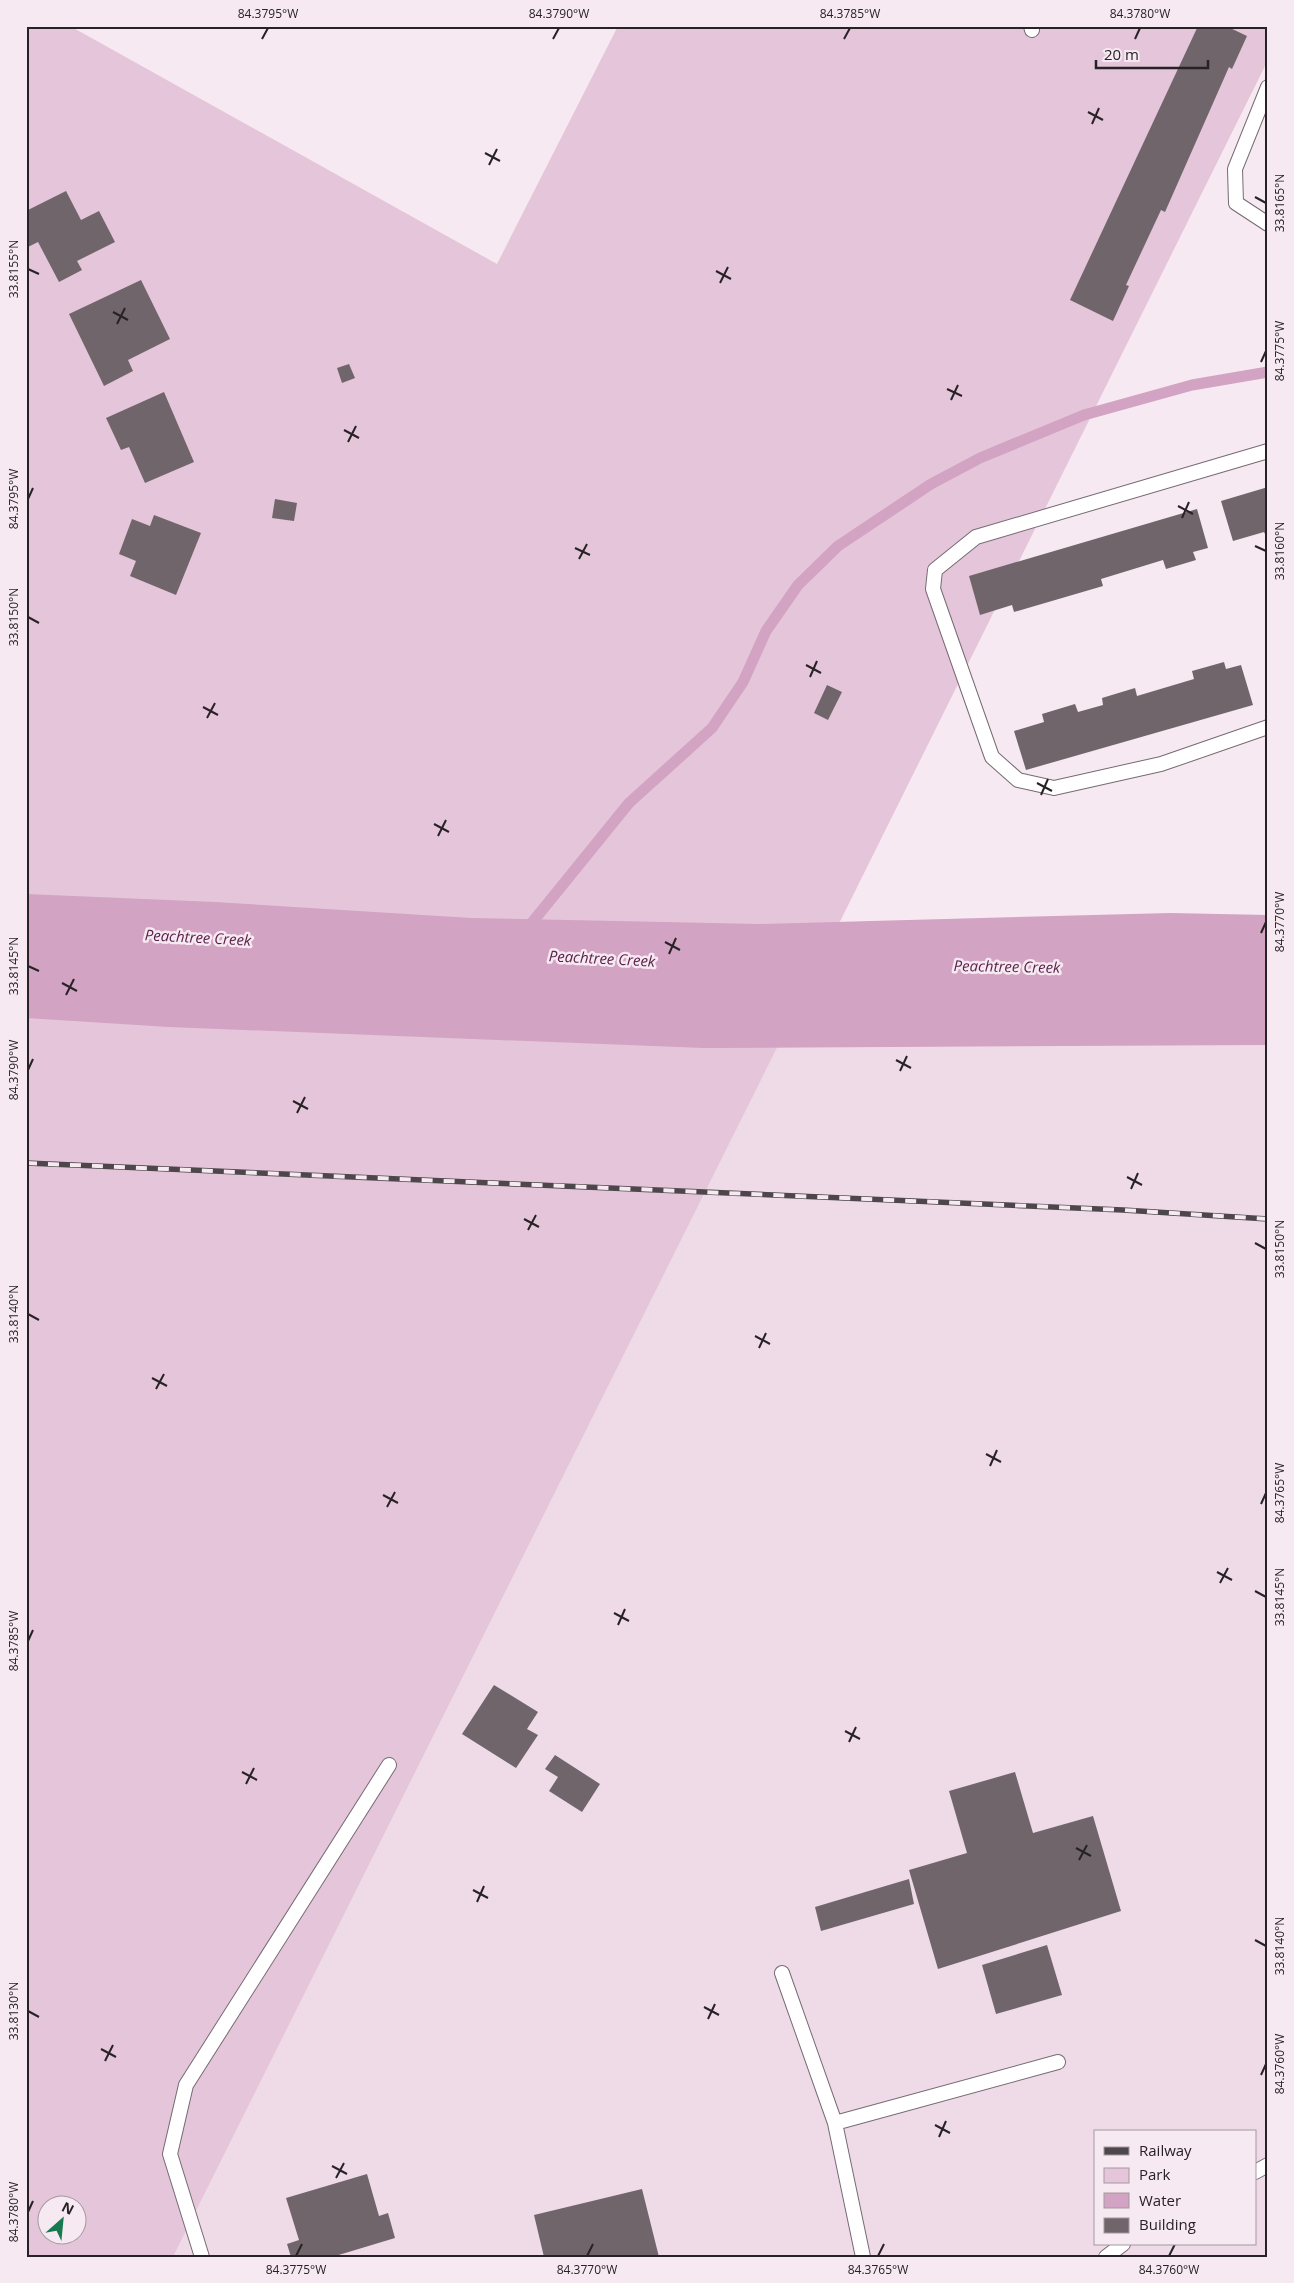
<svg xmlns="http://www.w3.org/2000/svg" width="1294" height="2283" viewBox="0 0 1294 2283" font-family="'Open Sans',sans-serif">
<style>
.built{fill:#efdbe8;fill-rule:evenodd}
.green{fill:#e5c5d9;fill-rule:evenodd}
.water{fill:#d2a3c2}
.lines{fill:none;stroke-linecap:round;stroke-linejoin:round}
.stream{stroke:#d2a3c2;stroke-width:11}
.building{fill:#70656b}
.lane-casing{stroke:#766b72;stroke-width:16}
.lane{stroke:#fff;stroke-width:14}
.rail-casing{stroke:#4d474b;stroke-width:5.5}
.rail{stroke:#f6e9f1;stroke-width:4;stroke-dasharray:11;stroke-linecap:butt}
.ticks{fill:none;stroke:#272225;stroke-width:2}
.labels{text-anchor:middle;dominant-baseline:central;stroke-width:5;stroke-linejoin:round;paint-order:stroke}
.water-label{font-size:15px;font-style:italic;fill:#571e47;stroke:#f6e9f1}
.neatline{fill:none;stroke:#272225;stroke-width:2}
.ticks-label{font-size:12px;text-anchor:middle;fill:#272225}
</style>
<rect width="100%" height="100%" fill="#f6e9f1"/>
<path class="built" d="M1268,982V2257H173L797,1008ZM1095,2132H1255V2244H1095Z"/>
<path class="green" d="M26,26H70L497,264L618,26H1268V60L797,1008L173,2257H26ZM48,2206H78V2236H48Z"/>
<path class="water" d="M26,894L215,902L471,918L759,924L1170,913L1268,915V1045L704,1048L169,1027L26,1018Z"/>
<g class="lines">
<path class="stream" d="M526,930L629,803L712,728L743,682L766,631L798,585L838,546L931,484L980,458L1084,415L1192,385L1268,372"/>
</g>
<path class="building" d="M1198,26H1226L1247,36L1232,69L1229,67L1165,212L1161,210L1126,285L1129,286L1113,321L1070,300Z
M66,191L81,220L99,211L115,242L77,261L82,270L59,282L38,242L26,248V211Z
M141,280L170,339L128,360L133,371L104,386L69,314Z
M349,364L355,378L342,383L337,368Z
M164,392L194,462L145,483L129,447L121,450L106,418Z
M1268,487V540L1264,532L1233,541L1221,501Z
M275,499L297,503L294,521L272,518Z
M1197,509L1208,548L1193,552L1196,560L1166,569L1163,560L1101,579L1103,586L1014,612L1012,605L980,615L969,576Z
M154,515L201,533L176,595L130,576L136,561L119,554L132,519L150,526Z
M1224,662L1226,669L1241,665L1253,705L1026,770L1014,731L1044,722L1042,714L1075,704L1078,712L1103,705L1102,698L1135,688L1137,696L1194,679L1192,671Z
M827,685L842,692L828,720L814,713Z
M494,1685L538,1712L527,1729L538,1735L516,1768L462,1734Z
M555,1755L600,1784L582,1812L549,1791L558,1777L545,1769Z
M1015,1772L1033,1833L1093,1816L1121,1911L938,1969L909,1870L967,1853L949,1791Z
M909,1879L914,1904L821,1931L815,1907Z
M1047,1945L1062,1995L996,2014L982,1965Z
M367,2174L379,2216L388,2213L395,2238L332,2257H291L287,2244L299,2240L286,2198Z
M642,2189L659,2257H544L534,2215Z"/>
<g class="lines">
<g class="lane-casing">
<path id="lane" d="M1031,26L1032,30
M1268,87L1235,169L1236,203L1268,224
M1268,451L976,537L935,570L933,589L992,757L1018,780L1054,788L1161,764L1268,727
M782,1973L835,2123L863,2257
M835,2123L1058,2062
M1255,2172L1268,2165
M202,2257L170,2154L186,2085L389,1765
M1106,2257L1123,2244"/>
</g>
<use href="#lane" class="lane"/>
<g class="rail-casing">
<path id="rail" d="M26,1163L1123,1210L1268,1219"/>
</g>
<use href="#rail" class="rail"/>
</g>
<path class="ticks" d="M262,39L268,28M553,39L559,28M844,39L850,28M1135,39L1140,28M1088,112L1103,120M1092,124L1099,108M485,153L500,161M489,165L497,149M1255,197L1266,203M28,269L39,274M716,271L731,279M720,283L728,267M113,312L128,320M117,324L125,308M1261,362L1266,351M947,389L962,396M951,400L958,385M344,430L359,438M348,442L356,426M28,499L33,488M1178,506L1193,514M1182,518L1189,502M1255,546L1266,551M575,548L590,555M579,559L587,544M28,617L39,623M806,665L821,673M810,677L817,661M203,707L218,715M207,718L215,703M1037,783L1052,791M1041,795L1048,779M434,824L449,832M438,836L446,820M1261,933L1266,922M665,942L680,950M669,954L676,938M28,966L39,971M62,983L77,991M66,995L74,979M896,1060L911,1068M28,1070L33,1059M900,1071L907,1056M293,1101L308,1109M297,1113L305,1097M1127,1177L1142,1185M1131,1189L1138,1173M524,1219L539,1227M528,1230L536,1215M1255,1243L1266,1249M28,1314L39,1320M755,1336L770,1344M759,1348L766,1333M152,1378L167,1386M156,1389L164,1374M986,1454L1001,1462M990,1466L997,1450M383,1495L398,1503M1261,1504L1266,1493M387,1507L395,1492M1217,1572L1232,1580M1220,1583L1228,1568M1255,1591L1266,1597M614,1613L629,1621M618,1625L625,1609M28,1641L33,1630M845,1731L860,1739M849,1742L856,1727M242,1772L257,1780M246,1784L254,1768M1076,1848L1091,1856M1079,1860L1087,1845M473,1890L488,1898M477,1902L484,1886M1255,1940L1266,1946M704,2007L719,2015M28,2011L39,2017M708,2019L715,2004M101,2049L116,2057M105,2061L113,2045M1261,2075L1266,2064M935,2125L950,2133M939,2137L946,2121M332,2166L347,2174M336,2178L344,2163M28,2212L33,2201M296,2256L302,2244M587,2256L593,2244M878,2256L884,2244M1169,2256L1175,2244"/>
<g class="labels">
<g class="water-label">
<text transform="translate(198 937) rotate(3)">Peachtree Creek</text>
<text transform="translate(602 958) rotate(3)">Peachtree Creek</text>
<text transform="translate(1007 966) rotate(1)">Peachtree Creek</text>
</g>
</g>
<rect width="1294" height="2283" fill="none" stroke="#f6e9f1" stroke-width="55"/>
<rect x="1094" y="2130" width="162" height="115" fill="#f6e9f1" stroke="#a3999f"/>
<rect x="1104" y="2147" width="25" height="8" fill="#4d474b" stroke="#a3999f"/>
<text x="1139" y="2156" font-size="15" fill="#272225">Railway</text>
<rect x="1104" y="2168" width="25" height="15" fill="#e5c5d9" stroke="#a3999f"/>
<text x="1139" y="2180" font-size="15" fill="#272225">Park</text>
<rect x="1104" y="2193" width="25" height="15" fill="#d2a3c2" stroke="#a3999f"/>
<text x="1139" y="2206" font-size="15" fill="#272225">Water</text>
<rect x="1104" y="2218" width="25" height="15" fill="#70656b" stroke="#a3999f"/>
<text x="1139" y="2230" font-size="15" fill="#272225">Building</text>
<g transform="translate(62 2220) rotate(27)"><circle r="24" fill="#f6e9f1" stroke="#a3999f"/>
<path d="M0-4L9 19L0 12L-9 19Z" fill="#187950"/>
<text y="-8" font-size="14" font-weight="bold" text-anchor="middle" fill="#272225">N</text>
</g>
<path d="M1096 60v8h112v-8" fill="none" stroke="#272225" stroke-width="2.5"/>
<text x="1104" y="60" font-size="15" fill="#272225" stroke="#f6e9f1" stroke-width="4" paint-order="stroke">20 m</text>
<rect x="28" y="28" width="1238" height="2228" class="neatline"/>
<g class="ticks-label">
<text x="268" y="18">84.3795°W</text>
<text x="559" y="18">84.3790°W</text>
<text x="850" y="18">84.3785°W</text>
<text x="1140" y="18">84.3780°W</text>
<text transform="translate(1280 203) rotate(-90)" y="4">33.8165°N</text>
<text transform="translate(14 269) rotate(-90)" y="4">33.8155°N</text>
<text transform="translate(1280 351) rotate(-90)" y="4">84.3775°W</text>
<text transform="translate(14 499) rotate(-90)" y="4">84.3795°W</text>
<text transform="translate(1280 551) rotate(-90)" y="4">33.8160°N</text>
<text transform="translate(14 617) rotate(-90)" y="4">33.8150°N</text>
<text transform="translate(1280 922) rotate(-90)" y="4">84.3770°W</text>
<text transform="translate(14 966) rotate(-90)" y="4">33.8145°N</text>
<text transform="translate(14 1070) rotate(-90)" y="4">84.3790°W</text>
<text transform="translate(1280 1249) rotate(-90)" y="4">33.8150°N</text>
<text transform="translate(14 1314) rotate(-90)" y="4">33.8140°N</text>
<text transform="translate(1280 1493) rotate(-90)" y="4">84.3765°W</text>
<text transform="translate(1280 1597) rotate(-90)" y="4">33.8145°N</text>
<text transform="translate(14 1641) rotate(-90)" y="4">84.3785°W</text>
<text transform="translate(1280 1946) rotate(-90)" y="4">33.8140°N</text>
<text transform="translate(14 2011) rotate(-90)" y="4">33.8130°N</text>
<text transform="translate(1280 2064) rotate(-90)" y="4">84.3760°W</text>
<text transform="translate(14 2212) rotate(-90)" y="4">84.3780°W</text>
<text x="296" y="2274">84.3775°W</text>
<text x="587" y="2274">84.3770°W</text>
<text x="878" y="2274">84.3765°W</text>
<text x="1169" y="2274">84.3760°W</text>
</g>
</svg>
